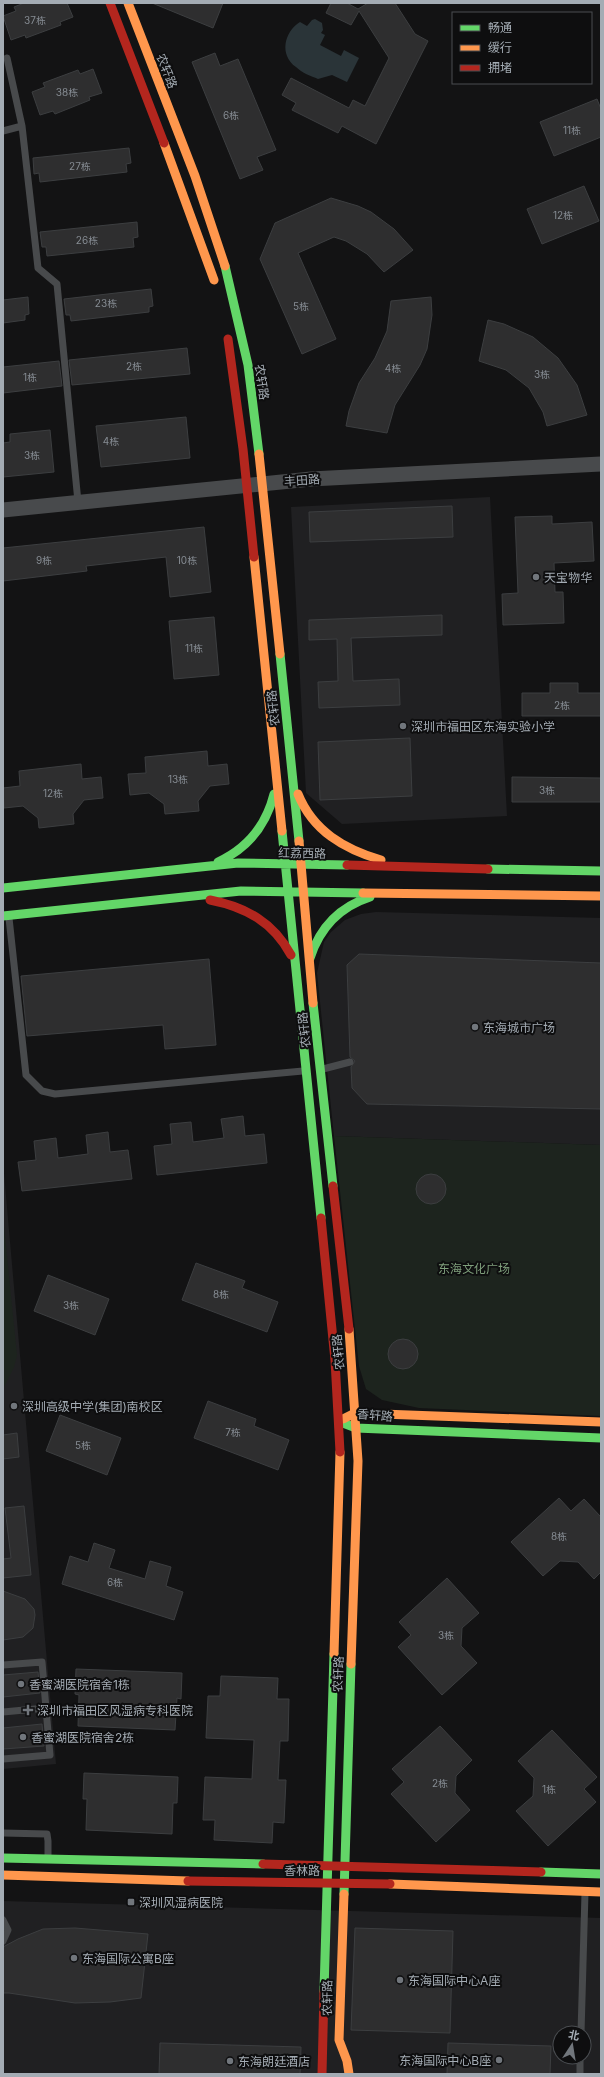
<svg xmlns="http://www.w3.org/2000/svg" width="604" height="2077" viewBox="0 0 604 2077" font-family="Inter,'Noto Sans SC',sans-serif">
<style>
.built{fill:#202022;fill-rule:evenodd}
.green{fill:#1d241e}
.water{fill:#2a3438}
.building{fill:#2e2e2f;stroke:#3c3e40}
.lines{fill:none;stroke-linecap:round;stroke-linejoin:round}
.lane{stroke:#484a4c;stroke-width:7}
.street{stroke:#484a4c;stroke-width:15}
.fast{stroke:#63d668;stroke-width:9}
.slow{stroke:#ff974d;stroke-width:9}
.jam{stroke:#b3261e;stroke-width:9}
.poi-dot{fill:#71767c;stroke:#0e0e0f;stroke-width:1.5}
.labels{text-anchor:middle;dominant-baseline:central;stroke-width:4;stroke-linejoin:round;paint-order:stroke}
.number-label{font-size:10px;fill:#868c93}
.street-label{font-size:12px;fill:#a4acb4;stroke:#0e0e0f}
.poi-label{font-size:12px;fill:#a4acb4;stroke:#0e0e0f;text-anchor:start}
.park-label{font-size:12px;fill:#7f9f7c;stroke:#0e0e0f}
</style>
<rect width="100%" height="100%" fill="#131314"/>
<path class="built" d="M490,497L507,816L342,824L306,793L291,507Z
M376,912L601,918V1145L334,1136L317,973L324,942L331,932L345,920L361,914Z
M3,1162L56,1764L3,1769Z
M3,1901L601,1918V2074H3ZM560,2033H584V2057H560Z"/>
<path class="green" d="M334,1136L601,1145V1416L419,1408L382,1400L366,1389L359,1366Z
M3,1217L17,1355L14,1367L3,1389Z"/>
<path class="water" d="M315,19L322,23L323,30L321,33L325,35L320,45L341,56L344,50L359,58L347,82L332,75L318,79C311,76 302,73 296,67C279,55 284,32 300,22L307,26L312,20Z"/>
<path class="building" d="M24,3H67L73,17L60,22L61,25L26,38L25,35L11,40L3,16L16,11L14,7Z
M152,3H223L213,28Z
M331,3H347L358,9L368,3H395L415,34L428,41L376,144L342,126L338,133L292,110L296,103L282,95L291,78L349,108L353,100L365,106L389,58L359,11L351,25L326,13Z
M215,53L220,66L238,59L276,150L257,157L263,170L240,179L192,62Z
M93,69L102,93L89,97L90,100L55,114L53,111L40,115L32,92L45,87L43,83L78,70L80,74Z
M597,99L601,109V137L554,156L540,122Z
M129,148L131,163L126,164L127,172L40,182L39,173L34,174L33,158Z
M584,186L599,221L542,244L527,209Z
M331,198L358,206L371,212L394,229L413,250L384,272L367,254L346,241L334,237L298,253L336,339L302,354L260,259L275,223Z
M137,222L138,237L133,238L134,247L47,256L46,247H42L40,232Z
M151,289L153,306L149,307V312L71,321L70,315H66L64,299Z
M28,297L29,314L25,315V320L3,323V300Z
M431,297L432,315L427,349L420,365L395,405L387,433L346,426L349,411L359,383L375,358L387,331L391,301Z
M488,320L504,324L533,337L558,358L577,385L587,415L547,426L543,412L529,388L506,370L479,361Z
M187,348L190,374L72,385L69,360Z
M59,361L62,386L3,393V367Z
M186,417L190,458L101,467L96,426Z
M50,430L54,472L3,477V443L10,442V434Z
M452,506L453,537L310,542L309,512Z
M552,516V524L592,522L594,561L554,563L555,592H563L564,623L503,625L502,594L518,593L515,517Z
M204,527L211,592L170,597L166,557L86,566L87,571L3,581V548Z
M442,615V635L351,638L353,681L399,679L400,705L319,708L318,682L338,681L337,639L309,640V620Z
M214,617L219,675L174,679L169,621Z
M550,683H578V693H601V716H522V693H550Z
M410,738L412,796L320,800L318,742Z
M207,751L208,766L227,764L229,784L210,786L198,801L199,811L165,814L164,804L149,793L130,795L128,774L146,773L145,757Z
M81,764L82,779L101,777L103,798L84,800L73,814L74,824L39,828L38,818L23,806L4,808L3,788L20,786L19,771Z
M512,777L601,778V802H512Z
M359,954L601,963V1109L367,1104L352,1088L351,1067L355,1061L350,1057L347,965Z
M209,959L216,1045L165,1049L163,1025L27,1036L21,976Z
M243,1116L245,1136L264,1134L267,1163L157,1175L154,1146L172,1144L170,1124L191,1122L193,1142L224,1138L221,1119Z
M108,1132L110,1152L128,1150L132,1179L22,1191L18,1162L36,1160L34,1141L56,1138L58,1158L88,1154L86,1135Z
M416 1189a15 15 0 1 1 30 0a15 15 0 1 1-30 0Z
M196,1263L245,1281L242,1288L278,1302L267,1332L182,1300Z
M48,1275L109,1299L95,1335L34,1311Z
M388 1354a15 15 0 1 1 30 0a15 15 0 1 1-30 0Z
M208,1401L256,1419L254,1426L289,1440L278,1470L194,1438Z
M60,1415L121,1438L107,1475L46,1451Z
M17,1433L19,1457L3,1459V1435Z
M559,1498L571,1511L584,1499L601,1517V1572L594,1579L578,1562L560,1561L543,1576L511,1542Z
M24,1506L31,1575L3,1578V1559L11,1558L5,1508Z
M94,1543L115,1550L109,1568L145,1579L150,1561L171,1567L166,1586L183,1592L174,1620L62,1584L70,1556L88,1562Z
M447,1578L479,1613L462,1628L461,1646L477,1663L442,1695L398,1647L411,1635L399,1622Z
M3,1591L25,1599L34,1609L35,1615L33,1628L23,1637L3,1640Z
M76,1669L182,1673L181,1699L177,1698L175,1730L78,1726L79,1695L75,1694Z
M38,1672L40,1693L3,1697V1675Z
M221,1676L278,1678L277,1699H289L288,1741H280L279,1761L278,1780H286L284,1823L273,1822L272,1843L214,1840L215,1820H203L205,1777L252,1779L254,1740L206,1738L208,1696H220Z
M42,1724L44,1746L3,1749V1728Z
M440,1726L472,1760L456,1776L455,1793L470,1810L436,1842L391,1794L404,1782L392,1769Z
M552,1730L597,1777L584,1789L596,1802L548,1846L516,1811L533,1796L534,1778L518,1761Z
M84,1773L178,1777L177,1803H173L172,1834L86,1830L87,1799H83Z
M75,1928L148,1934L141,1998L110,2002L75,2003L9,1993H3V1947L18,1939L43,1929Z
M355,1928L453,1931L450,2033L351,2030Z
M160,2043L301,2047L300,2074H159Z
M448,2043L551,2046L550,2074H447Z"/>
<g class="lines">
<path class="lane" d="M7,58L22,126L38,268L57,284L78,502
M3,131L22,126
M9,918L26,1075L42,1091L55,1094L303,1071
M323,1069L350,1062
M3,1665L42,1662L50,1755L3,1759
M3,1712L46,1708
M3,1833L47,1834L48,1841V1858
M3,1920L8,1930L3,1941
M581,2033L585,1893
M580,2074V2057"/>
<path class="street" d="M3,510L311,479L601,464"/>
<path class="fast" d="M225,266L248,365L259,454
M280,654L299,841
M282,831L321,1218
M218,862C248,848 266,826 274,794
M488,869L601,871
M3,888L238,863L347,865
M3,916L241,891L363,893
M310,958C320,927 339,907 370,897
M313,1003L333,1186
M343,1423L356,1428L601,1438
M3,1858L263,1864
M541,1872L601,1874
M344,1894L351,1664
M324,1991L334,1654"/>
<path class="slow" d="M128,3L195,176L225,266
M164,143L214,280
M259,454L280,654
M254,557L282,831
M298,794C313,831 344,849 381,860
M299,841L313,1003
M363,893L601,896
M349,1329L358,1461L351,1664
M343,1419L355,1413L601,1422
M334,1654L340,1452
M3,1875L188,1881
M390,1884L601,1892
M344,1894L339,2040L347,2061L349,2074"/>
<path class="jam" d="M110,3L164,143
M228,339L243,449L254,557
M347,865L488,869
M210,900C246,907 273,922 291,955
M333,1186L349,1329
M321,1218L335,1360L340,1452
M263,1864L541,1872
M188,1881L390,1884
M322,2074L324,1991"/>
</g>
<g class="poi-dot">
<circle cx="536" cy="577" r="4"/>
<circle cx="403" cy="726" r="4"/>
<circle cx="475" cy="1027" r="4"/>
<circle cx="14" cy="1406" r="4"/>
<circle cx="21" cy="1684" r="4"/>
<path d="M26 1704h4v4h4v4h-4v4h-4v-4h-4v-4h4z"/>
<circle cx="23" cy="1737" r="4"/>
<rect x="127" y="1898" width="8" height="8" rx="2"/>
<circle cx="74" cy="1958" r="4"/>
<circle cx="400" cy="1980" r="4"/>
<circle cx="499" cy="2060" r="4"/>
<circle cx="230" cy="2061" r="4"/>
</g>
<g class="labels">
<g class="number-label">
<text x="35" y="20">37栋</text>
<text x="67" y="92">38栋</text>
<text x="231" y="115">6栋</text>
<text x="572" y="130">11栋</text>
<text x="80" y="166">27栋</text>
<text x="563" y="215">12栋</text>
<text x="87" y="240">26栋</text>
<text x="106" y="303">23栋</text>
<text x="301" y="306">5栋</text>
<text x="134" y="366">2栋</text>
<text x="393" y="368">4栋</text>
<text x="542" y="374">3栋</text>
<text x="30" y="377">1栋</text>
<text x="111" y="441">4栋</text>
<text x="32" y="455">3栋</text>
<text x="44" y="560">9栋</text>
<text x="187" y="560">10栋</text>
<text x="194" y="648">11栋</text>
<text x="562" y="705">2栋</text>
<text x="178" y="779">13栋</text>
<text x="547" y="790">3栋</text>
<text x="53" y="793">12栋</text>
<text x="221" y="1294">8栋</text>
<text x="71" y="1305">3栋</text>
<text x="233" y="1432">7栋</text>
<text x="83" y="1445">5栋</text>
<text x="559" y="1536">8栋</text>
<text x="115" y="1582">6栋</text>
<text x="446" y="1635">3栋</text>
<text x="440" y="1783">2栋</text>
<text x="549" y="1789">1栋</text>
</g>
<g class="street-label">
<text transform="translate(167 71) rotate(69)">农轩路</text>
<text transform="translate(262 382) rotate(82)">农轩路</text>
<text transform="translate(302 480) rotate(-4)">丰田路</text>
<text transform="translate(273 708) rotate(-96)">农轩路</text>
<text transform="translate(302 853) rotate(1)">红荔西路</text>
<text transform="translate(304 1030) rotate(-96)">农轩路</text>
<text transform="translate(338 1352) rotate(-95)">农轩路</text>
<text transform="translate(375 1415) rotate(5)">香轩路</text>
<text transform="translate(338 1674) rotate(-88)">农轩路</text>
<text x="302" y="1870">香林路</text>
<text transform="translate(327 1998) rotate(-89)">农轩路</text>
</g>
<g class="poi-label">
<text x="544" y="577">天宝物华</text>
<text x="411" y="726">深圳市福田区东海实验小学</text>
<text x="483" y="1027">东海城市广场</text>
<text x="22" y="1406">深圳高级中学(集团)南校区</text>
<text x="29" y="1684">香蜜湖医院宿舍1栋</text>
<text x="37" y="1710">深圳市福田区风湿病专科医院</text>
<text x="31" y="1737">香蜜湖医院宿舍2栋</text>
<text x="139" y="1902">深圳风湿病医院</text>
<text x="82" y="1958">东海国际公寓B座</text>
<text x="408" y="1980">东海国际中心A座</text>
<text x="491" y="2060" text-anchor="end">东海国际中心B座</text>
<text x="238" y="2061">东海朗廷酒店</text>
</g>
<g class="park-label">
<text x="474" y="1268">东海文化广场</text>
</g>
</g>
<rect width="604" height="2077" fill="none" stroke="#a4acb4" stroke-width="8"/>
<rect x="452" y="12" width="140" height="72" fill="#0e0e0f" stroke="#4a4d51"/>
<rect x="460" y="25" width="20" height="6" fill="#63d668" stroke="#4a4d51"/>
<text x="488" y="32" font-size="12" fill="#a4acb4">畅通</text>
<rect x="460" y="45" width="20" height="6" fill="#ff974d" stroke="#4a4d51"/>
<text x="488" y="52" font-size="12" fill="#a4acb4">缓行</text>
<rect x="460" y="65" width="20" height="6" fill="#b3261e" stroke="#4a4d51"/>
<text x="488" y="72" font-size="12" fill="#a4acb4">拥堵</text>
<g transform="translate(572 2045) rotate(12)"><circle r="19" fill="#0e0e0f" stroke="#4a4d51"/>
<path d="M0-3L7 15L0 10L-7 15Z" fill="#71767c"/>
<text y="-6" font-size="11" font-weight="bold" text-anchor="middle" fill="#a4acb4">北</text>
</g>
</svg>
